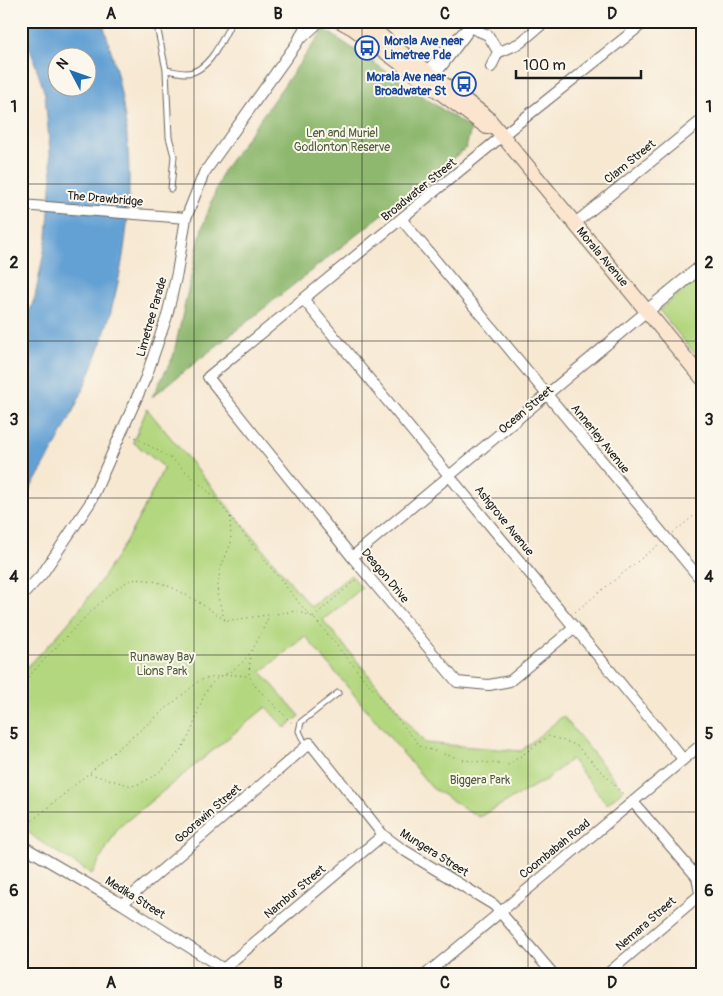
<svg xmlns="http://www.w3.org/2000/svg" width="723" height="996" viewBox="0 0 723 996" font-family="Pangolin,sans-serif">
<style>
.green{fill:#b3d77f;stroke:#687a4e}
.forest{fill:#8eb86e;stroke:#556a45}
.water{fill:#63a0d4;stroke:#405e78;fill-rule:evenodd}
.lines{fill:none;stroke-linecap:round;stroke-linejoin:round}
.service-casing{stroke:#69635c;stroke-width:7}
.minor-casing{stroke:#69635c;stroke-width:12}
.tertiary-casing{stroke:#69635c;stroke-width:14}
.secondary-casing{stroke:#69635c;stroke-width:16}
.path{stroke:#69635c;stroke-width:1;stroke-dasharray:1 4;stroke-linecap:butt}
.service{stroke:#fff;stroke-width:5}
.minor{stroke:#fff;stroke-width:10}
.tertiary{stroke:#fff;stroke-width:12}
.secondary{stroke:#fbe5cf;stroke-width:14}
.grid{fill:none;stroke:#1c1c1c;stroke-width:1;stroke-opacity:0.55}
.labels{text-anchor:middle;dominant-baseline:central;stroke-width:4;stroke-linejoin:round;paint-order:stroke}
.transit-label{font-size:12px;font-weight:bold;fill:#164399;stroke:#fbf7ec;text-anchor:start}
.park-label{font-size:12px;fill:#515d3f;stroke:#fbf7ec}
.street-label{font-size:12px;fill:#1c1c1c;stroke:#fbf7ec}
.neatline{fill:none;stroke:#1c1c1c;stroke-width:2}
.grid-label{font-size:16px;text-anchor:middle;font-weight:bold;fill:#1c1c1c}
</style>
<rect width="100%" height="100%" fill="#fbf7ec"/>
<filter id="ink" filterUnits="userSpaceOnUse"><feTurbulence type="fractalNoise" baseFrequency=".02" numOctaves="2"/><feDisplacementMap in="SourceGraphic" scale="10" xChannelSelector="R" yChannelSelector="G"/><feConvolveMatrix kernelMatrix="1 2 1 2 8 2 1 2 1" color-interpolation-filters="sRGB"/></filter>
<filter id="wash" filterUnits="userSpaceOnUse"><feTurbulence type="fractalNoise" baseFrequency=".0096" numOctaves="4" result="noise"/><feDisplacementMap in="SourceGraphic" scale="20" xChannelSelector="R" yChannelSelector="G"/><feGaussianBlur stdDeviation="1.12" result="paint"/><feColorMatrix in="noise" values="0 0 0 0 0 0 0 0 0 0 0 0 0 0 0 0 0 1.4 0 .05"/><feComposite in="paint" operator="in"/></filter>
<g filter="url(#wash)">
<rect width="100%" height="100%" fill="#f7e8d2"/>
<path class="green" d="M702,275V363L659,310Z
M147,409L311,607L351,575L362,588L323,620L425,743L521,751L563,716L623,790L607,804L571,759L547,779L479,817L432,788L305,636L261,672L300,716L285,728L266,707L118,828L92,874L38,840L21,826V672C84,615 129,544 164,467L133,442Z"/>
<path class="forest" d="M324,29L471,129L466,148L152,397L173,357L202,228L223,171Z"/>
<path class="water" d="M21,21H102C161,195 119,353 21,503V333L35,297L47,236L52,176L45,94ZM58,58H88V88H58Z"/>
</g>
<g filter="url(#ink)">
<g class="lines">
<g class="service-casing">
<path id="service" d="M156,21L166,70
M171,189L174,156L169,137L166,70C173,71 180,73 186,73C209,73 223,38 232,21
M306,746L299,731L301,722L338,693"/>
</g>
<g class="minor-casing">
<path id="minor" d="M464,21L469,27L488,35L497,50L502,51L520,43L546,21
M303,37L320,21
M491,67L499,50
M424,76L445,50L469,27
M431,80L466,34
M21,205L186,218
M402,220L702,581
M574,224L702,120
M304,300L683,759
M352,557L647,311
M21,597L43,573L90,503L146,377L167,316L177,273L186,218L204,173L297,43L308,21
M575,627L510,681L489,685L457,682L352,557L208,377L507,132L646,21
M633,802L697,877L700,893
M21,845L122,904L233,975
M122,904L310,743L383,835L402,849L494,905L554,975
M223,969L383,835
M25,974V975
M425,975L702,744
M606,975L702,893"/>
</g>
<g class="tertiary-casing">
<path id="tertiary" d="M647,311L702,266"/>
</g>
<g class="secondary-casing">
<path id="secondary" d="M340,21L353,28L487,127
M365,21L388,42L487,117L702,378"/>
</g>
<path class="path" d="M131,435L172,459L209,492L230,516L231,543L220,570L217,594L225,621L296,611L313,617L421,747L464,760L508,765L549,736L576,745L625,796
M230,517L309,615
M673,533L702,509
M575,612L658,545
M313,617L357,579
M250,658L249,676L256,687L293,724
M21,684C42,664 111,584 132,580C163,575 201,604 225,620
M90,774L132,786C155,780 179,757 189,736C198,719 202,679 226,675C233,674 242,676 249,676
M21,830L199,681C208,677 218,678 226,674C252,660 257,641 269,616"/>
<use href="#service" class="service"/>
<use href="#minor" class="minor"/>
<use href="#tertiary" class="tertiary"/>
<use href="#secondary" class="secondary"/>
</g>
</g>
<path class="grid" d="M194,21V975M362,21V975M528,21V975M21,184H702M21,341H702M21,498H702M21,655H702M21,812H702"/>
<defs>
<g id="bus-ring" transform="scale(1.25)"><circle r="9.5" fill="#fbf7ec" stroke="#1a4fb4" stroke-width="1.5"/><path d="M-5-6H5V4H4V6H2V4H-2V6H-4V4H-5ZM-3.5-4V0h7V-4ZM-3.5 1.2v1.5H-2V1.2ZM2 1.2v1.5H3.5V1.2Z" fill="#1a4fb4"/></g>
</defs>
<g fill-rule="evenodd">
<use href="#bus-ring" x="367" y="48"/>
<use href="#bus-ring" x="464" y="84"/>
</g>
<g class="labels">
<g class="transit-label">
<text x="384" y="41">Morala Ave near<tspan x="384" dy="14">Limetree Pde</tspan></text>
<text x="446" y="77" text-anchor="end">Morala Ave near<tspan x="446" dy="14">Broadwater St</tspan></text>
</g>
<g class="park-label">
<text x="342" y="133">Len and Muriel<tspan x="342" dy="14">Godlonton Reserve</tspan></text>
<text x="162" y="657">Runaway Bay<tspan x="162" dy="14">Lions Park</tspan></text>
<text x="480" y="780">Biggera Park</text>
</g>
<g class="street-label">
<text transform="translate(630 162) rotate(-39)">Clam Street</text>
<text transform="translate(419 190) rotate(-39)">Broadwater Street</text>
<text transform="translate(105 199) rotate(5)">The Drawbridge</text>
<text transform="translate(602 257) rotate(50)">Morala Avenue</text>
<text transform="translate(152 317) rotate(-74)">Limetree Parade</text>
<text transform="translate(526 410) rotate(-40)">Ocean Street</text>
<text transform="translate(600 439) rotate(51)">Annerley Avenue</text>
<text transform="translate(504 521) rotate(51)">Ashgrove Avenue</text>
<text transform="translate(385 576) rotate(50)">Deagon Drive</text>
<text transform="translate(208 814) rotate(-41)">Goorawin Street</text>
<text transform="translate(555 849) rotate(-39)">Coombabah Road</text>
<text transform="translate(434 853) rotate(32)">Mungera Street</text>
<text transform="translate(295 892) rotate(-40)">Nambur Street</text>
<text transform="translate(135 898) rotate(32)">Medika Street</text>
<text transform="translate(646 924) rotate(-41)">Nemara Street</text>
</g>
</g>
<rect width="723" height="996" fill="none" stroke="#fbf7ec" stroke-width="55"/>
<g transform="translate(72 72) rotate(311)"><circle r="24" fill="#fbf7ec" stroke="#a29f99"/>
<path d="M0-4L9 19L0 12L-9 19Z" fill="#1f6fb2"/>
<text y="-8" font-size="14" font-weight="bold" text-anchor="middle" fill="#1c1c1c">N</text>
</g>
<path d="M516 70v8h125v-8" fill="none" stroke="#1c1c1c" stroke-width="2.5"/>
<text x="523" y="70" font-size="15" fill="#1c1c1c" stroke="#fbf7ec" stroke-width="4" paint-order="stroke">100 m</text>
<rect x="28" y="28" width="668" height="940" class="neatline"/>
<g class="grid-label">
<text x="111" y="19">A</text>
<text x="278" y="19">B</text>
<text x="445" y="19">C</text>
<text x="612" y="19">D</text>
<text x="14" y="112">1</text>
<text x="709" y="112">1</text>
<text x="14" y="268">2</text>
<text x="709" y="268">2</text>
<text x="14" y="425">3</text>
<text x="709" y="425">3</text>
<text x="14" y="582">4</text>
<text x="709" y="582">4</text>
<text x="14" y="739">5</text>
<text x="709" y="739">5</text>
<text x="14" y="896">6</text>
<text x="709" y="896">6</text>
<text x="111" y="988">A</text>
<text x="278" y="988">B</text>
<text x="445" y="988">C</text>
<text x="612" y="988">D</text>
</g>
</svg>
